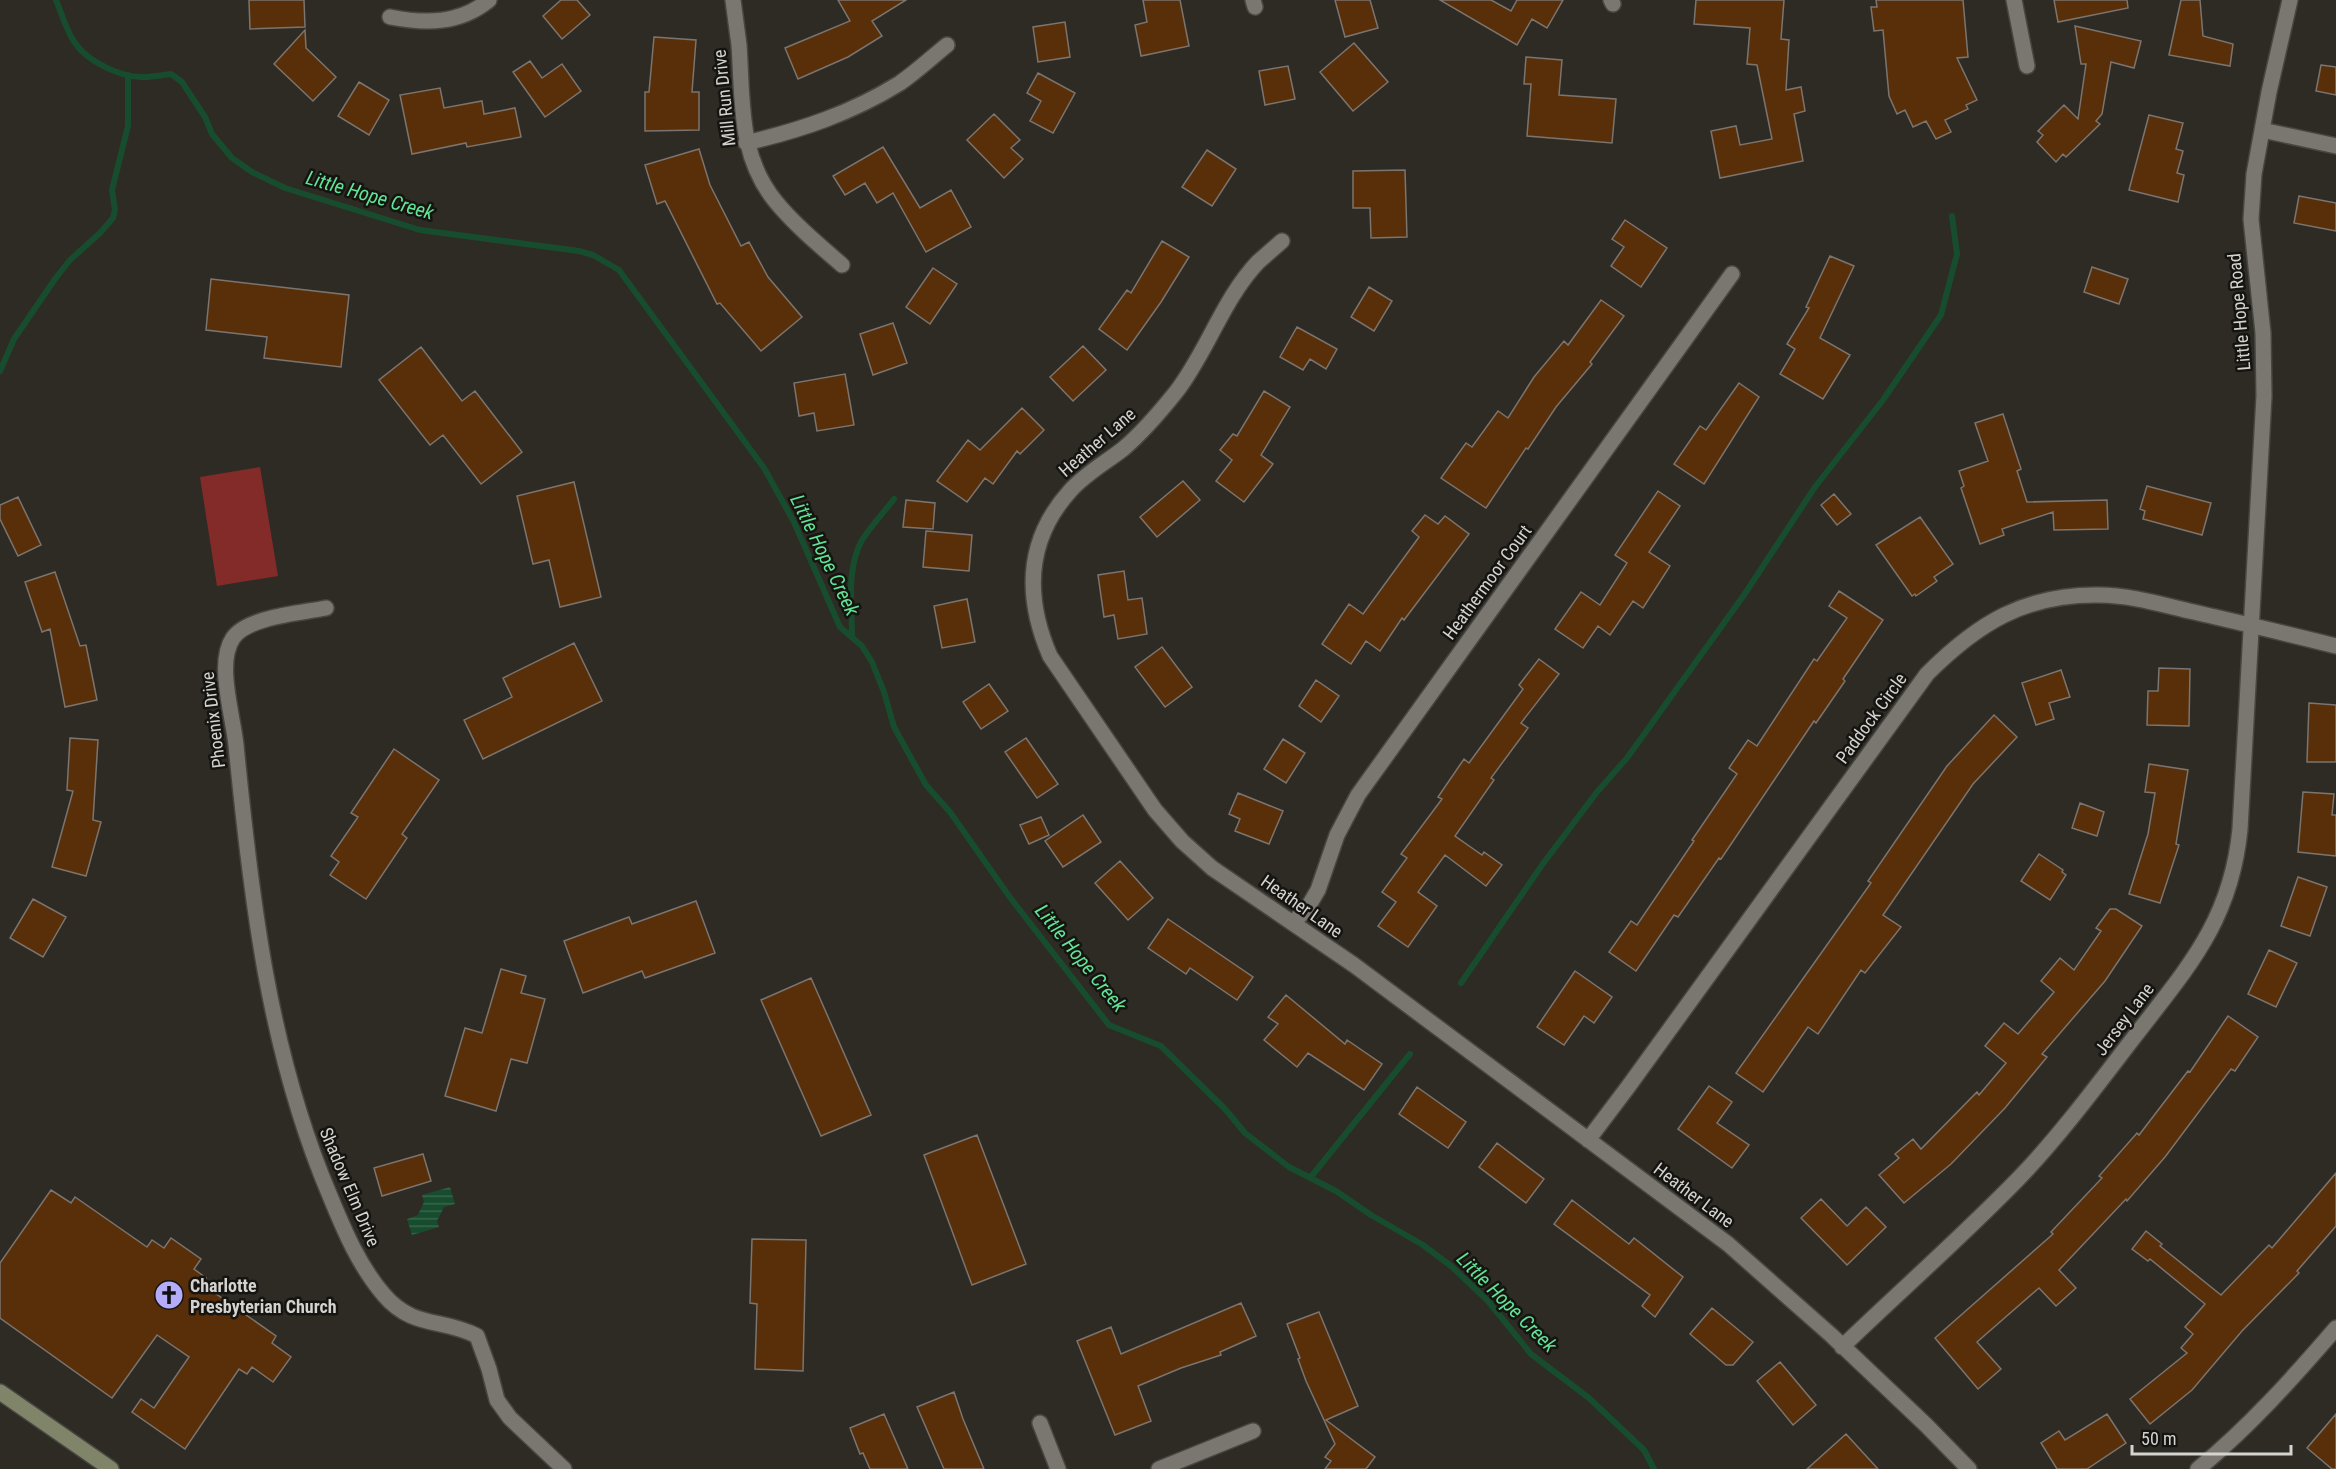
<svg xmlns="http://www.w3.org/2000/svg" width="2336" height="1469" viewBox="0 0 2336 1469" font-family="'Roboto Condensed',sans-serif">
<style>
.pitch{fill:#822b29}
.water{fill:url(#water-rules)}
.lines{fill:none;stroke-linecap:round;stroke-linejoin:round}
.stream{stroke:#174d2e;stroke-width:6}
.building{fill:#582f08;stroke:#7b746f;stroke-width:1.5}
.street-casing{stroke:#474640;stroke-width:18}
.secondary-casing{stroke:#474640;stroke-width:18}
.street{stroke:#7a7770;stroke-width:15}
.secondary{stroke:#808469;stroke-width:15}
.labels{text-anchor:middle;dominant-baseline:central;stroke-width:5;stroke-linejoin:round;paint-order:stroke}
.street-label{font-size:18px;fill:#d4d3cf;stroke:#151411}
.poi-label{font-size:18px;font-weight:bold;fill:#d4d3cf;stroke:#151411;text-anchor:start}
.water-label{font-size:20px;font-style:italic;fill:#62e496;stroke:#151411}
</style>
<defs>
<pattern id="water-rules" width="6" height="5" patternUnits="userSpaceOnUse" patternTransform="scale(1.5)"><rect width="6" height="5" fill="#174d2e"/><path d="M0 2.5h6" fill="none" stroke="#38664b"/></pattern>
</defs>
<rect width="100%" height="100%" fill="#2e2b25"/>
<path class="pitch" d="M260,467L278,576L217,586L200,477Z"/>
<path class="water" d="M450,1187L455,1204L444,1207L437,1221L439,1227L412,1235L407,1219L418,1215L424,1202L422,1195Z"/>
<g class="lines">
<path class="stream" d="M56,0C62,14 66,30 75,43C87,61 121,78 144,77C153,77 162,75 171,74L182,82L205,117L212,134L232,158L252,172L285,188L420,230L579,251L593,255L619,270L764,468L794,522L840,627L862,646L872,662L884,692L894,727L926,785L950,812L1009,896L1109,1025L1161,1046L1226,1110L1245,1133L1289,1167L1336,1191L1371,1215L1423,1245L1451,1266L1487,1300L1531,1354L1589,1398L1644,1450L1654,1469
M0,371L14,339L55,279L70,260L100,233L113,218L115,210L112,190L128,126V75
M852,637C852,606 846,569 862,540C871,526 884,512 894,499
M1461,983L1542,865L1597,792L1627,758L1744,595L1815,487L1883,400L1941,315L1957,254L1952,216
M1310,1178L1410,1054"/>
</g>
<path class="building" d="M249,0H304L305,27L250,29Z
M561,0H577L590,15L562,39L543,16Z
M838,0H906L872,21L882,36L848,57L798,79L785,48L850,21Z
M1143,0H1180L1189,46L1141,56L1135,25L1147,22Z
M1335,0H1370L1378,28L1345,37Z
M1440,0H1491L1511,11L1517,0H1563L1547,28L1532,19L1517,45Z
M1696,0H1784L1781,39L1789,40L1786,90L1801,87L1805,111L1794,114L1803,161L1720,178L1711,131L1736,126L1740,145L1772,139L1757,65L1747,64L1750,28L1694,24Z
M1876,0H1963L1968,57L1957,58L1977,100L1966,105L1968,109L1945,120L1951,132L1936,139L1926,121L1913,127L1905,110L1897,114L1889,96L1883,30L1874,31L1871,7H1877Z
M2054,0H2127L2128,8L2058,22Z
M2181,0H2200L2203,36L2233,44L2230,66L2169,55Z
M1065,22L1070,57L1038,62L1033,27Z
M2075,26L2141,41L2134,68L2111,62L2102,114L2096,121L2100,124L2066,157L2063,154L2056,162L2037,142L2043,135L2038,131L2064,105L2078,119L2086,64H2081Z
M305,30L306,48L336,77L313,101L274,64Z
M654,37L696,40L692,92H699V130L645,131V92H649Z
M1354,43L1388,82L1353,111L1320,72Z
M1526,57L1562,60L1559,95L1616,99L1612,143L1527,136L1531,84H1524Z
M530,61L542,78L562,64L581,91L545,117L513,72Z
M2321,65L2336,67V95L2316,91Z
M1288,66L1295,99L1265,105L1259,71Z
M1038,73L1075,93L1053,133L1030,121L1041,101L1027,93Z
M359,82L389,100L369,135L338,116Z
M440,88L444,108L482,101L484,114L515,108L521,137L467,147L466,143L412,154L400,95Z
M994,114L1020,140L1011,148L1023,159L1004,178L967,140Z
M2149,115L2183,123L2176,149L2183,151L2177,173L2184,175L2178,202L2129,190Z
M883,147L920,208L951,190L971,227L926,252L893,193L877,203L865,183L845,195L833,176Z
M699,149L710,185L741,246L749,242L768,277L802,317L761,351L720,303L717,304L665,201L657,204L645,165Z
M1207,150L1236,169L1212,206L1182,187Z
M1405,170L1407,237L1371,238L1370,208H1353V171Z
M2299,196L2336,203V231L2294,223Z
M1625,220L1667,248L1641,287L1611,266L1624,247L1612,239Z
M1162,241L1189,257L1161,302L1127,350L1099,329L1127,290L1131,293Z
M1830,256L1854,266L1820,338L1850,355L1823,399L1780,374L1795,349L1787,344L1809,308L1806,307Z
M2092,267L2128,279L2119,304L2084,292Z
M933,268L957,284L930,324L906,307Z
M211,279L349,295L341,367L264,358L267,337L206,330Z
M1369,287L1392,301L1374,331L1351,317Z
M1601,300L1624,316L1590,362L1592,364L1556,407L1528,449L1526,448L1486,508L1441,478L1466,443L1472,447L1498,411L1508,418L1534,377L1564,341L1568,345Z
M893,323L907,363L873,375L860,334Z
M1297,327L1337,349L1326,369L1310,359L1303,370L1280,357Z
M1083,346L1106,370L1073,401L1050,377Z
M421,347L462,401L475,391L522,452L481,484L443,435L430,445L379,380Z
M845,374L854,425L817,431L814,413L799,416L794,383Z
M1739,383L1759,397L1704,484L1674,464L1700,426L1706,430Z
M1264,391L1290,407L1261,455L1273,464L1244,502L1216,481L1232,460L1220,450L1233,434L1237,436Z
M1022,408L1044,430L1020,454L1017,451L993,484L985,478L967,502L937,481L968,440L980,450Z
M2003,414L2021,469L2017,471L2027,502L2107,500L2108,529L2054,530L2053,512L2002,529L2004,535L1980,544L1961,488L1964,486L1959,471L1988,461L1975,423Z
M1183,481L1200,500L1157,537L1140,517Z
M574,482L601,597L560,607L549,560L533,564L517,496Z
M2147,486L2211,503L2202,535L2143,519L2145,511L2140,509Z
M1658,491L1680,506L1649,552L1670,566L1643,608L1633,601L1610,635L1598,626L1583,648L1555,629L1581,592L1600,605L1627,563L1615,555Z
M1834,494L1851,514L1837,525L1821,505Z
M18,497L41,545L18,556L0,519V505Z
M906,500L935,503L933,529L903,527Z
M1425,515L1438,524L1445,516L1469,534L1404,620L1402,618L1380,651L1366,641L1351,664L1322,644L1349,604L1363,614L1419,537L1412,531Z
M1920,517L1953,564L1934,577L1937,581L1916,596L1915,594L1912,596L1876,545Z
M926,531L972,535L969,571L923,567Z
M1124,571L1128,600L1142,598L1147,634L1118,639L1114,615L1104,617L1098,575Z
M55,572L80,646L86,645L97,700L65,707L50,629L42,632L25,582Z
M1839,591L1883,620L1843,679L1845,681L1816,723L1814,721L1721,859L1719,858L1678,917L1674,915L1636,971L1609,952L1631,921L1637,925L1694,841L1692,840L1737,774L1729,768L1748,740L1757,746L1814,659L1817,661L1847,618L1829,606Z
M967,599L975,642L942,648L934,606Z
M574,643L602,701L483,759L464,720L512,697L503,678Z
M1162,647L1192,687L1165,707L1135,667Z
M1539,659L1559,674L1521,723L1528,728L1491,778L1494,780L1455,836L1482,855L1484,852L1502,865L1486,886L1445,855L1418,892L1437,906L1408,947L1378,926L1396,902L1382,892L1407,858L1401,854L1442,799L1438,797L1464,759L1469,763L1523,689L1519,685Z
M2159,668L2190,669L2189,726L2147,725L2148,691H2158Z
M2061,670L2070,697L2049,703L2054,719L2036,725L2022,683Z
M1316,680L1339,696L1321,722L1299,706Z
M989,684L1008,711L981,729L963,702Z
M2309,703L2336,705V762H2307Z
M1994,715L2017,737L1973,784L1883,915L1901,927L1865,973L1861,970L1818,1034L1808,1027L1763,1092L1736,1073L1871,883L1868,881L1947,766Z
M70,738L98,740L93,820L101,822L86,876L52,867L73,791L67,790Z
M1026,738L1058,784L1037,798L1005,752Z
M1283,739L1305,753L1286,783L1264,769Z
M394,749L439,780L402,834L407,838L366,899L330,875L339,862L331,856L358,817L351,813Z
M2149,764L2188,770L2176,844L2179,845L2160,903L2129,894L2148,834L2155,793L2145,792Z
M2303,792L2334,794L2332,815H2336V856L2298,852Z
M1238,793L1283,811L1269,844L1235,831L1240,819L1229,814Z
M2080,803L2104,812L2097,836L2072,828Z
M1083,815L1101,842L1063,867L1045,841Z
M1041,817L1049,835L1029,844L1020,825Z
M2039,854L2063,870L2062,872L2066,875L2050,900L2021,881Z
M1120,861L1153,898L1128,920L1095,883Z
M2298,877L2327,887L2310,936L2281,926Z
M33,899L66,917L43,957L10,938Z
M696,901L715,953L645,978L642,971L583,993L564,941L629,917L632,924Z
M2110,909H2116L2142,926L2105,981L2042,1054L2047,1057L2005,1108L1951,1164L1904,1203L1879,1175L1899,1158L1895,1154L1913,1139L1921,1149L1977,1092L1979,1095L2006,1063L1985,1046L2004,1023L2018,1034L2054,992L2041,981L2060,958L2074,970L2101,931L2096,928Z
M1168,919L1253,977L1237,1000L1190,968L1186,974L1148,948Z
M2269,950L2297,963L2276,1007L2248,994Z
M501,969L526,976L521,993L545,999L527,1063L511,1059L496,1111L445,1096L465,1028L482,1033Z
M1575,971L1612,997L1594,1023L1584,1016L1564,1045L1537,1027Z
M811,978L871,1115L821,1136L761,1000Z
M1286,995L1345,1044L1347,1040L1382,1064L1364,1090L1308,1053L1297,1067L1264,1040L1278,1024L1268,1017Z
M2228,1016L2258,1037L2235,1071L2231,1069L2165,1157L2127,1201L2126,1199L2059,1270L2076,1288L2056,1306L2039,1288L1977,1342L2001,1369L1978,1389L1935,1338L2053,1234L2051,1232L2102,1178L2099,1176L2137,1133L2139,1135L2188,1071L2190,1072Z
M1709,1086L1732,1102L1717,1123L1749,1145L1732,1168L1678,1129Z
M1417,1087L1466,1122L1448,1148L1399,1114Z
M977,1135L1026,1264L972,1285L924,1155Z
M1497,1143L1544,1179L1526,1203L1479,1167Z
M423,1154L431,1181L382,1196L374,1168Z
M2336,1173V1226L2297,1271L2299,1273L2242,1331L2192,1390L2150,1424L2130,1399L2187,1353L2181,1348L2193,1334L2185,1327L2205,1304L2150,1259L2148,1261L2132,1249L2146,1231L2162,1244L2160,1246L2221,1295L2269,1245L2272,1248Z
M51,1190L71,1203L75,1197L147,1247L152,1240L164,1248L171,1238L201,1259L194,1269L206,1278L202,1284L276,1336L272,1343L291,1357L273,1382L252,1367L247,1374L239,1369L185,1449L132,1412L141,1399L154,1408L189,1357L157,1335L112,1398L0,1318V1263Z
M1821,1199L1847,1226L1866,1207L1886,1227L1847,1265L1801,1218Z
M1572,1200L1629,1244L1634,1238L1683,1277L1655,1317L1642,1306L1650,1295L1554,1224Z
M752,1239L806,1240L803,1371L755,1369L757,1304L750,1303Z
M1241,1303L1256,1336L1220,1352L1221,1355L1181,1368L1138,1386L1151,1421L1115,1435L1077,1341L1111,1327L1121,1354Z
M1712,1308L1753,1342L1733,1365H1726L1690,1334Z
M1319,1312L1358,1406L1326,1420L1375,1457L1366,1469H1325L1331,1461L1325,1457L1335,1444L1306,1381L1298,1359L1300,1358L1287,1324Z
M1780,1362L1816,1405L1793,1425L1757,1381Z
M954,1392L963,1419L984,1469H944L917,1407Z
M884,1414L894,1437L908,1469H870L863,1453L860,1454L850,1428Z
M2107,1414L2126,1443L2087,1469H2057L2041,1443L2059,1431L2065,1440Z
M2336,1414V1469H2332L2307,1448Z
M1846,1434L1878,1469H1807Z"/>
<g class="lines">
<g class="street-casing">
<path id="street" d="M733,0C735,15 737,30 739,45C743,101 738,156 776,202C795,225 819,245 842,265
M1253,0L1255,7
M1611,0L1613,4
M2014,0L2027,66
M390,17C426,24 460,24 489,0
M2262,130L2336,146
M746,143C801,130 852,113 900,83C916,72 931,58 947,45
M1282,241C1274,248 1266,255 1258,262C1223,299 1207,352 1176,392C1160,412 1142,433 1123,449C1105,463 1085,474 1070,491C1025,541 1025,598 1050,656L1155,810L1182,841L1212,868L1354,965L1728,1244L1831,1335L1926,1425L1969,1469
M326,608C301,613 247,617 233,638C216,663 233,715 236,745C251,898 269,1053 330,1196C344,1230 359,1266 384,1295C413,1329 443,1318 477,1336L489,1369L497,1400L510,1418L564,1469
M1293,923L1308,907L1318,890L1337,835L1358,795L1732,274
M1588,1140L1628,1087L1927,674C1978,623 2025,594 2099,595C2131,595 2163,605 2194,612C2241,623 2289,634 2336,646
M1842,1347C1901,1290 1963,1236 2020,1177C2062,1133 2098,1084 2135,1036C2188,967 2231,921 2240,829L2264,396L2263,333L2251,219L2254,174L2269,92L2290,0
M1040,1423L1058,1469
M1159,1469L1253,1431
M2198,1469C2249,1427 2293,1378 2336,1328"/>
</g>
<g class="secondary-casing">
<path id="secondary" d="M0,1392L111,1469"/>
</g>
<use href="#street" class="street"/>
<use href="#secondary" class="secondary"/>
</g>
<defs>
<g id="church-disc" transform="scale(1.5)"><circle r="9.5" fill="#b4acf9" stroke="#151411"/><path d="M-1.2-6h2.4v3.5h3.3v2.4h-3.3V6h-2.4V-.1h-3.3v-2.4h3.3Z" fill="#111"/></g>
</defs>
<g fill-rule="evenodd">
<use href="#church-disc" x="169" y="1295"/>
</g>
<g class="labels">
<g class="street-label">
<text transform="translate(724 98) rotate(-96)">Mill Run Drive</text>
<text transform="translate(2239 312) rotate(-95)">Little Hope Road</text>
<text transform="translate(1097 442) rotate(-41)">Heather Lane</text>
<text transform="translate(1487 582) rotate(-54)">Heathermoor Court</text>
<text transform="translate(1871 718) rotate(-54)">Paddock Circle</text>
<text transform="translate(213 720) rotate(-97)">Phoenix Drive</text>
<text transform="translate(1302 906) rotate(35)">Heather Lane</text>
<text transform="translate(2124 1019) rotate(-53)">Jersey Lane</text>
<text transform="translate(350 1187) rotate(67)">Shadow Elm Drive</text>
<text transform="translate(1694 1195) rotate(37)">Heather Lane</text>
</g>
<g class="poi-label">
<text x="190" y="1285">Charlotte<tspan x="190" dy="21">Presbyterian Church</tspan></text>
</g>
<g class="water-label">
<text transform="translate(370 195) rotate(16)">Little Hope Creek</text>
<text transform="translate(825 555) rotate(64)">Little Hope Creek</text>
<text transform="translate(1081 958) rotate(51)">Little Hope Creek</text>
<text transform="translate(1507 1302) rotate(45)">Little Hope Creek</text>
</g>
</g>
<path d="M2132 1445v9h159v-9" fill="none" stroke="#d4d3cf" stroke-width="3"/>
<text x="2141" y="1445" font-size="18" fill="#d4d3cf" stroke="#151411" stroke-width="4.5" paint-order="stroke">50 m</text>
</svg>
